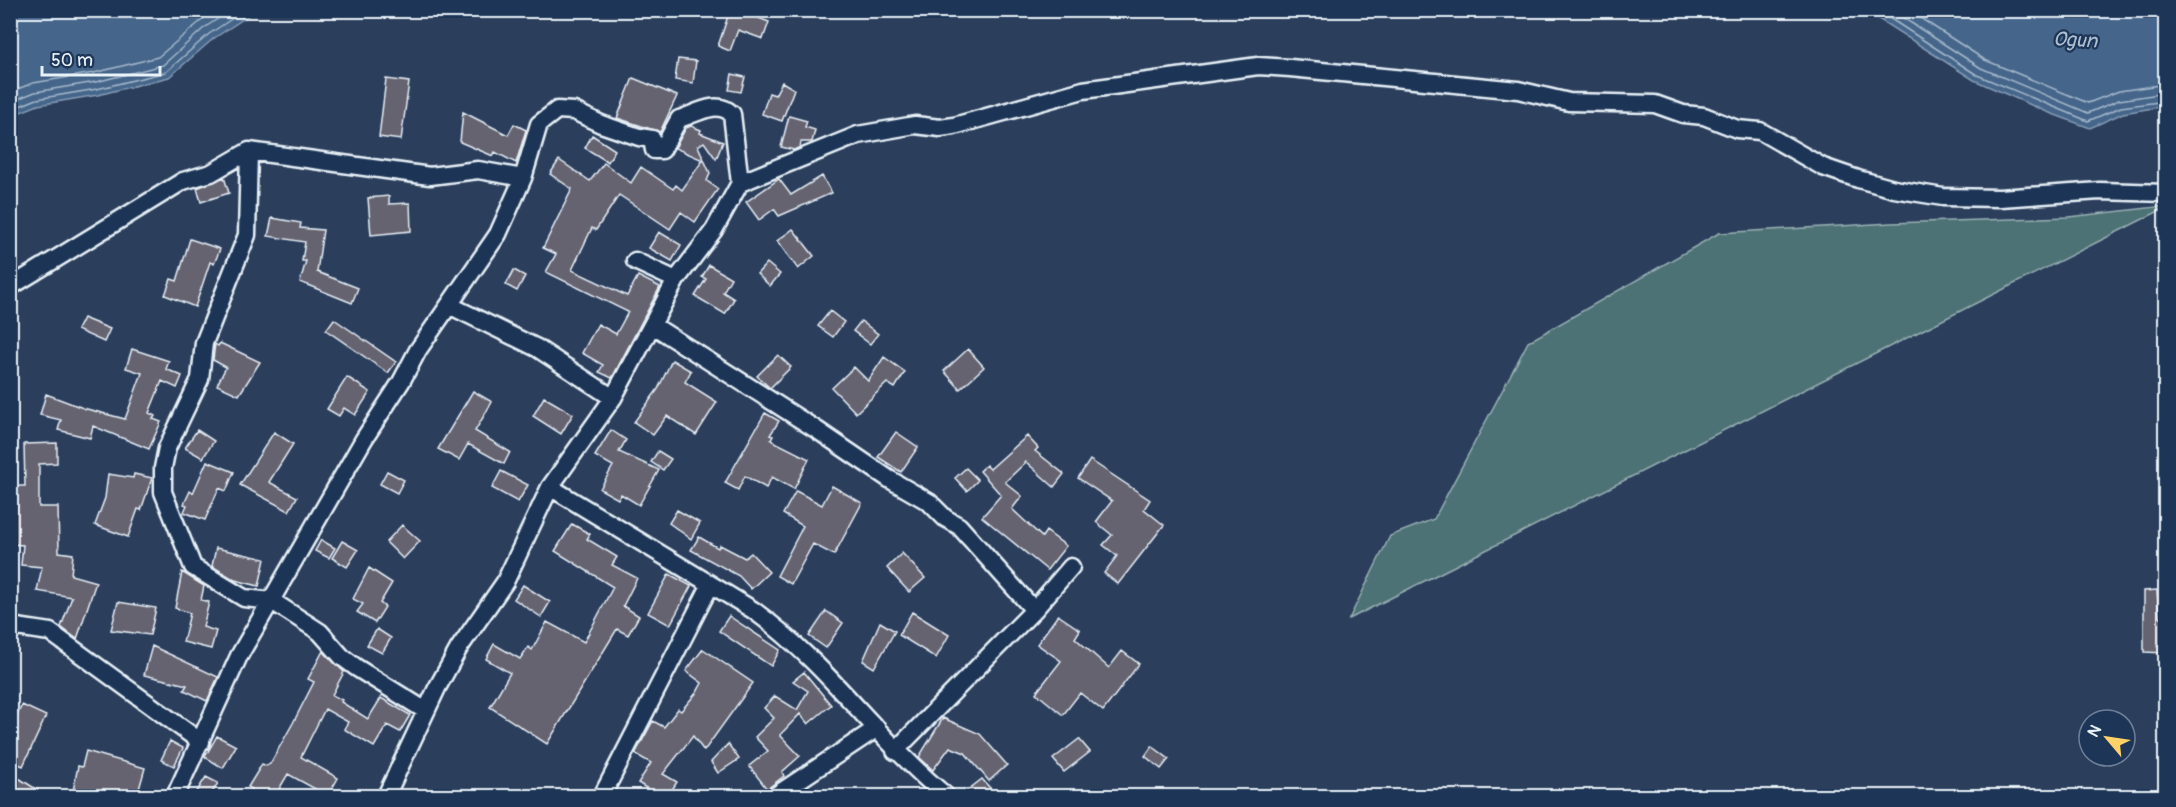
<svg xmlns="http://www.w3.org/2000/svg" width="2176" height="807" viewBox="0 0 2176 807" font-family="Pangolin,sans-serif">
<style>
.green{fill:#4d7274;stroke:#9ab2b6;stroke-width:1.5}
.water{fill:#44658a;stroke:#869db6;stroke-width:1.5}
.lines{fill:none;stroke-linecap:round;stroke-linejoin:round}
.shore{stroke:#a6b9cc;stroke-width:1.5}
.building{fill:#656370;stroke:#e8f1f8;stroke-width:1.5}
.minor-casing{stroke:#e8f1f8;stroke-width:21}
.minor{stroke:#1d3557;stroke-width:16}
.labels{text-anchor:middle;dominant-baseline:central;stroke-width:4.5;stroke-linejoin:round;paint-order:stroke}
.water-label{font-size:20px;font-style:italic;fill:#afc0d2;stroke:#1d3557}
</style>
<rect width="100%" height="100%" fill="#2b3e5c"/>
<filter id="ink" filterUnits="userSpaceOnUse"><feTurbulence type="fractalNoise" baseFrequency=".0167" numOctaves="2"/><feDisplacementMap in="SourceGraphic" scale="12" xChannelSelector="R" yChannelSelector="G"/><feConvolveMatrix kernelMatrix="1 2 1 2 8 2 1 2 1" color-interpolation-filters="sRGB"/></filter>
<g filter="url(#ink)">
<path class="green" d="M2165,206V208L1349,619L1390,536L1434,519L1528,342L1719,233L1891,223L2069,217Z"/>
<path class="water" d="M11,10H255V11L213,39L169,77L98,95L38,105L11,116Z
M1866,11H2165V106L2123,113L2090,128L2047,112L1974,80Z"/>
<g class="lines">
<path class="shore" d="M1877,10L1977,75L2088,121L2121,107L2166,101
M1891,10L1981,68L2088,113L2119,100L2166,93
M1908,10L1985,60L2088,103L2119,91L2166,84
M10,92L33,83L94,73L158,57L214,10
M10,102L35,92L96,82L163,65L204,28L231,10
M10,110L37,99L97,89L166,72L209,34L245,10"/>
</g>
<path class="building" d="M730,10H738L769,22L763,39L738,30L730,51L718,46Z
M678,59L696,61L693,83L675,80Z
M732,74L745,77L741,92L729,90Z
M633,78L677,96L660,132L617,118Z
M386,79L409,82L401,140L379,137Z
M782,82L794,89L782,121L762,114L769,93L775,95Z
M463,112L508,135L514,124L526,130L516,163L495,152L493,156L460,142Z
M789,116L807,121L805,127L815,130L812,142H801L800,147L794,150L781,147Z
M691,126L701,130L700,133L723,142L716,159L704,142L698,146L710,173L707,181L718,189L695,222L681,212L670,229L619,195L596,230L592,228L572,270L627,296L638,276L660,287L612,378L599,372L603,365L582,353L598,324L616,334L628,312L546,272L556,254L543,248L572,189L550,174L559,160L590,181L604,163L631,183L641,167L673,189L676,185L682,190L703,160L675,148L686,128Z
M592,135L615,150L608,162L585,148Z
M822,176L832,193L779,216L774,209L759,220L746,202L779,179L791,195Z
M224,177L229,193L201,202L197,188Z
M389,196V204L410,203L411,231L371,235L368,198Z
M272,218L301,223L300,228L323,230L317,272L358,288L352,303L300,282L306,261H302L305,242L268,236Z
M793,229L814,256L798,269L777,241Z
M659,232L681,245L672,261L649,248Z
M190,239L220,249L214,264L210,262L195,307L165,295L171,279L177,281Z
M767,263L780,274L770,286L757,274Z
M709,265L731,278L723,292L734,299L725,314L695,296L706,279L702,277Z
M514,270L525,276L517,291L506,285Z
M830,311L844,322L833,337L818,326Z
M83,318L110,329L104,342L77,330Z
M334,319L396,362L388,373L326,330Z
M861,321L878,334L870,344L853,331Z
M220,343L260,362L239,395L217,385L226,367L213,360L215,344L218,346Z
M132,349L169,361L166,369L182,376L177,388L162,381L149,413L155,416L153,419L161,422L149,449L93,426L90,438L58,430L61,420L40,415L46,394L83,408L125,419L142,373L126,368Z
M968,349L984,367L960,389L944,371Z
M778,355L791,367L770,388L757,376Z
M884,357L905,372L895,388L887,383L856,413L832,388L854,367L868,381Z
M672,360L691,371L685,382L717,402L696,435L667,416L653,435L634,422L658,389Z
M347,377L370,392L355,415L344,408L339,416L327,409Z
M473,391L492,402L475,431L510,452L504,464L468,444L459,460L438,449Z
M544,397L573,414L561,434L533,416Z
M765,413L779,421L770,435L773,436L771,440L809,459L794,489L772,477L766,488L745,476L738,490L725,483Z
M197,430L214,441L203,458L185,448Z
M611,430L626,440L619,452L659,470L639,505L621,494L618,499L600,489L613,466L595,456Z
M274,432L293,444L269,482L297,497L289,511L240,485Z
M896,432L918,447L901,472L878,457Z
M1027,436L1038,448L1035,451L1064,474L1054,487L1026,462L1005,482L1022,496L1012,509L1042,537L1046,531L1066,546L1047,570L982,517L1001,495L980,471L986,465L990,469Z
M57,443V463L39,464V507H58L59,552L73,554L71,575L96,582L77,639L61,627L72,597L37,591L42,567L21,565L23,545L10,544V486H25L24,444Z
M658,451L671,459L663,470L651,462Z
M1090,460L1150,500L1144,509L1164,525L1118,584L1104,573L1117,556L1103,545L1112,535L1096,522L1112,501L1078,478Z
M207,461L234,472L226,491L219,488L205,520L184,512L187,505L184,504L190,491L193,493Z
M966,468L978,480L967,491L955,478Z
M387,471L404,480L397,493L380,484Z
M501,471L528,485L518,502L492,488Z
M108,474L133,478L134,474L152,478L141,510L138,509L128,537L95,525L105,498Z
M832,486L862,503L834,555L813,544L791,584L777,576L803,526L783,514L796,491L822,505Z
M677,510L700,523L691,539L669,523Z
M572,524L590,534L587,539L617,557L612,565L637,578L623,606L639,616L628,635L617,629L547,744L490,707L510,673L486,659L494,644L520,659L528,647L532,650L547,622L584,642L613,587L555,551Z
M402,525L420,541L403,559L386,542Z
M699,537L718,548L720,545L745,558L751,553L769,572L751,589L739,576L691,550Z
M321,540L335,548L329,558L315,551Z
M342,541L358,550L347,567L332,558Z
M216,548L265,559L259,586L235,580L212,566Z
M902,553L925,578L909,592L887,568Z
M369,568L392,583L380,603L385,607L375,623L357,612L363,604L353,599Z
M182,572L204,586L201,600L209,602L203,627L216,631L211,649L183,642L190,613L175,608Z
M669,574L691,586L670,625L648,613Z
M523,585L550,602L541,617L514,599Z
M2157,590L2159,617H2166V653L2144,652V591Z
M118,602L156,608L150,635L111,630Z
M826,611L843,623L826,648L809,636Z
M912,612L949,635L936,658L899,635Z
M1058,615L1080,630L1075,638L1109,668L1122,651L1139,664L1103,711L1080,693L1063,715L1036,693L1061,661L1037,644Z
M729,616L780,650L771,666L719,631Z
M880,622L895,631L874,668L863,661Z
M377,629L391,638L382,653L367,645Z
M152,646L218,677L207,701L184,690L187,685L144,675Z
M703,649L753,683L704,751L693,736L663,774L677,782L668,796H659L638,783L651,763L635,754L653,721L664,727L678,709L681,711L697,692L702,683L686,671Z
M323,651L344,672L332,695L342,700L341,702L368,719L381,698L410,715L400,732L387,725L374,747L344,729L348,722L325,709L301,757L338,778L328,796L288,774L275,796H247L252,789L248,787L262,764L266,766L270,764L293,723L314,682L308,679Z
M804,672L831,705L808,724L800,714L780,735L800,756L782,772L784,776L767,789L749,766L768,751L755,737L774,718L764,708L775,696L797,710L808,691L793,681Z
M22,705L46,716L23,766L10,760V730Z
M943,718L980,734L1007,765L989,781L965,753L950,747L933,770L919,757Z
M217,736L236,746L223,768L205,757Z
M1079,739L1090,752L1064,772L1053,759Z
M170,741L183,748L174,766L161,760Z
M728,744L739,759L718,773L711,762Z
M1152,746L1169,759L1161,769L1145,756Z
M86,751L145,768L137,796H72L78,766L82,767Z
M17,777L47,796H10V787Z
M206,777L218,783L210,796H194Z
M982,779L997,796H960Z"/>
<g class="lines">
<g class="minor-casing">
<path id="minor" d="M249,151L247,235L204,343L200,379L167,448L163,468V492L193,567L244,598L272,601L320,632L342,657L357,668L426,711
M740,183L858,135L915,125L940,128L954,126L1083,90L1258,66L1290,68L1518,90L1569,102L1655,104L1683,114L1704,116L1737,129L1760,131L1823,167L1858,179L1894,189L1943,197L2000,198L2100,191L2166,193
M635,261L676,280
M10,287L183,181L211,173L249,151L430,176L478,170L523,178
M449,305L537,348L613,398
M654,326L817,430L889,479L929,502L945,518L959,526L1034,610
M550,487L753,610C828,664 876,738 946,796
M10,626L50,632L201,742
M895,751L1034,610L1071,567
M175,796L239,656L364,439L401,382L418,350L498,234L523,178L539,124L557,110L574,111L601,124L639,137L652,139L654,150H662L679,119C696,114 717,99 732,114L740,183L714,230L676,280L613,398L550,487L505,582L459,648L437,688L386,796
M602,796L710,586
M775,796L877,728"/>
</g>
<use href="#minor" class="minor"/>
</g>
</g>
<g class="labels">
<g class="water-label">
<text transform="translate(2075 40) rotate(3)">Ogun</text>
</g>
</g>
<rect width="2176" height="807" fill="none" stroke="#1d3557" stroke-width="36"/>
<rect x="18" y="18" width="2140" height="771" fill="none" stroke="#e8f1f8" stroke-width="2" filter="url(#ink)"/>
<g transform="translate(2107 738) rotate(299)"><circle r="28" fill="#1d3557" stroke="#6e8097" stroke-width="1.5"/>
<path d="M0-4.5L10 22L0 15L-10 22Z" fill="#ffd166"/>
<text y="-9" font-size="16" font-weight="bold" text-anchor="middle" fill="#e8f1f8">N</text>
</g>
<path d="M42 66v9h118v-9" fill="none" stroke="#e8f1f8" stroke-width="3"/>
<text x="51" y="66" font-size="18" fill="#e8f1f8" stroke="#1d3557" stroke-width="4.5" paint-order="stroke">50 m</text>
</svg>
